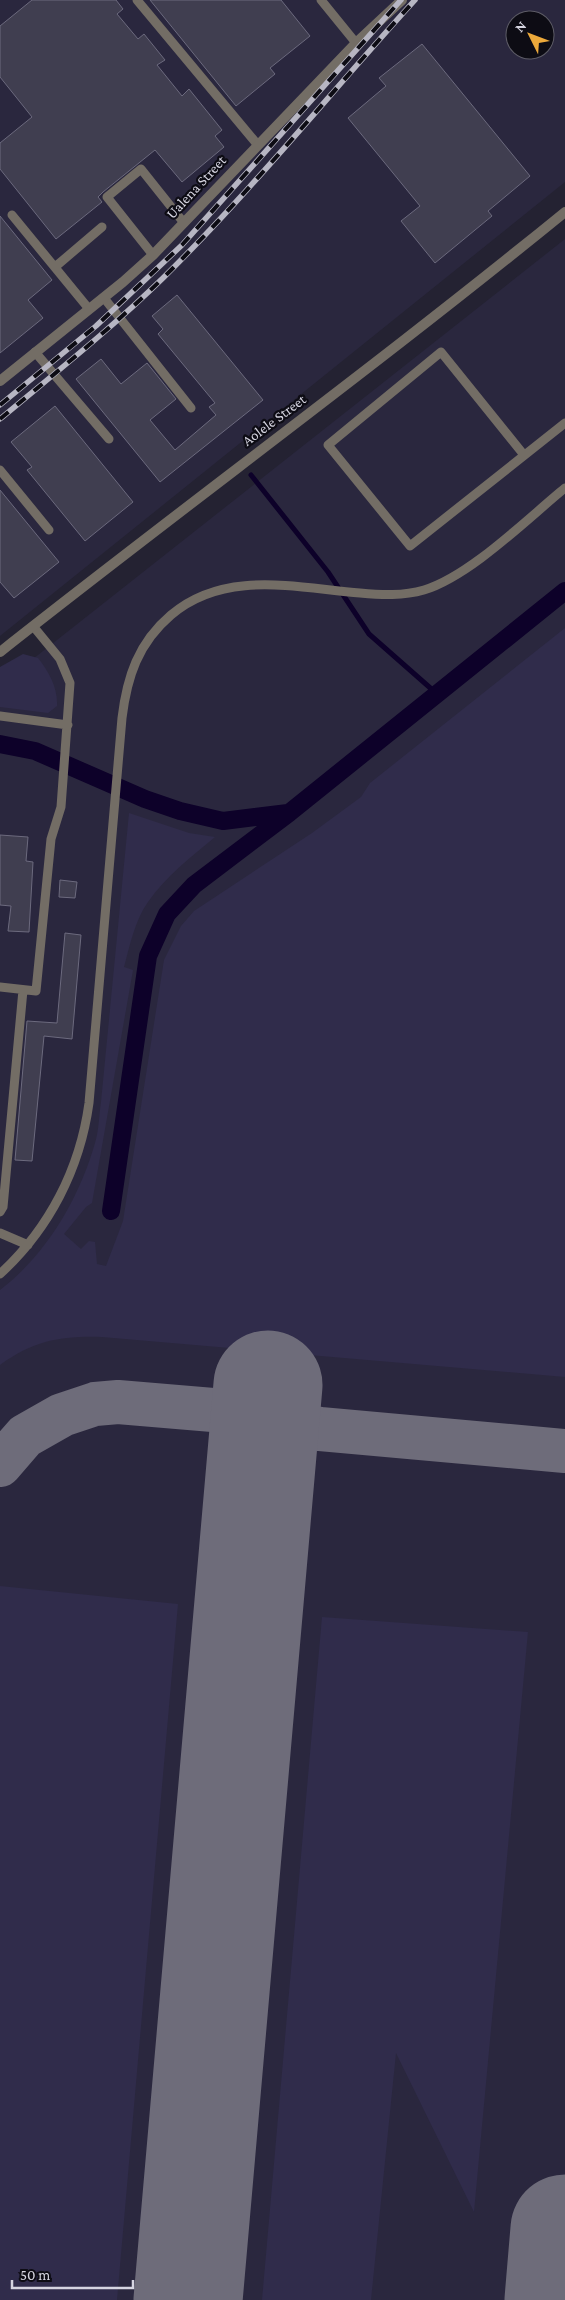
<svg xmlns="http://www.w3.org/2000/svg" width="565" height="2300" viewBox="0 0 565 2300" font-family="'Crimson Pro',serif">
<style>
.built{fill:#2a273e;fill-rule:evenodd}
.green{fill:#302c4b}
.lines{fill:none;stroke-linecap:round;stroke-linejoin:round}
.stream{stroke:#0d0129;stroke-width:5}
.canal{stroke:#0d0129;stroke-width:18}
.taxiway{stroke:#6e6c7a;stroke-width:44}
.runway{stroke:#6e6c7a;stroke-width:109}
.building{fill:#403e50;stroke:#6c6a7e}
.service{stroke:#736d65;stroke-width:9}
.minor{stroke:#736d65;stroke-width:10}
.rail-casing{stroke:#b7b6c3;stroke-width:5.5}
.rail{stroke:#0d0c14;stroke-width:4;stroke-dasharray:11;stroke-linecap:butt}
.labels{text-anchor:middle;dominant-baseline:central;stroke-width:4.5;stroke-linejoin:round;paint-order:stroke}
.street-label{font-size:15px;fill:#d6d5e1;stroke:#0d0c14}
</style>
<rect width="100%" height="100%" fill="#242232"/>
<path class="built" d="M0,0H565V182L0,636ZM515,20H545V50H515Z
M565,239V2300H0V685Z"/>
<path class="green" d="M565,628V1377L102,1337C61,1336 35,1340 0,1365V1290C46,1255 79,1199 95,1143C99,1130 99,1115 101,1102L129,813L189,833L215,837C191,857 166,876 148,902C135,920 130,945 124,967L133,970L92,1203L86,1207L64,1234L81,1249L89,1241L95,1242L97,1264L106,1266L123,1221L164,960L181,926L194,911L312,833L361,797L370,783Z
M23,654L38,658C49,672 58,688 57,706L48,713L0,707V667Z
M0,1586L178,1604L117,2300H0Z
M322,1617L528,1632L474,2212L396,2053L371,2300H262Z"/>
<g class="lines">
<path class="stream" d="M251,475L328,572L369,634L436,693"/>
<path class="canal" d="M0,744L35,751L145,799L180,811L223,821L288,813
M111,1211L148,956L167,914L194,885L289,813L565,591"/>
<path class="taxiway" d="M0,1465L25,1436L62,1415L95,1404L118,1402L213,1410L320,1429L565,1451"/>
<path class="runway" d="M188,2300L268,1385
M559,2300L565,2229"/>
</g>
<path class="building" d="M32,0H116L123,9L117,14L138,39L144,34L165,60L157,65L182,96L189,89L222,130L215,136L224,147L182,182L155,150L103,192L98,197L102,202L56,239L0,169V143L32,117L0,77V26Z
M150,0H281L310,36L270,68L275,74L236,106Z
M422,44L530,176L488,211L492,216L435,263L401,221L420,206L348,118L386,86L379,78Z
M0,216L52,280L28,300L43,318L0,353Z
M177,295L263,400L160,482L76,379L101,359L121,384L147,363L176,399L150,420L175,450L216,415L209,407L215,403L158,334L163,329L152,316Z
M55,406L133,502L85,541L27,470L32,467L11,442Z
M0,490L59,562L14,598L0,582Z
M0,835L28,837L26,861L33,862L29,932L8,931L11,906L0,905Z
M60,880L77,882L75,898L59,897Z
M65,933L81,935L72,1039L44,1036L32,1161L15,1160L27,1021L57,1023Z"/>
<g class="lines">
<path class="service" d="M137,0L257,144
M321,0L356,43
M12,215L89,309
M153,255L107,197L141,169L184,223
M55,267L102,227
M104,298L191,408
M35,352L109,439
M524,455L441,352L328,445L410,546L565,423
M0,470L49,530
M0,716L68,725
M0,987L36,991L51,839L61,807L70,683L60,659L33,626
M0,1212L3,1207L23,990
M0,1233L28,1245
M0,1274C49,1229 80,1169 89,1103L122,718C127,677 138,643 171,615C225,569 296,588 360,593C382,595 403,596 424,590C470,576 527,519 565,488"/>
<path class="minor" d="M0,381L123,282L153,255L356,43L402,0
M0,652C187,504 380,363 565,212"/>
<g class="rail-casing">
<path id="rail" d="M0,405L96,326L182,245L401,0
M0,419C55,373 112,328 163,278C252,190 331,92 415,0"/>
</g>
<use href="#rail" class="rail"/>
</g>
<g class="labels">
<g class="street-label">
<text transform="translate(196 187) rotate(-47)">Ualena Street</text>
<text transform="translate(274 420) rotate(-37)">Aolele Street</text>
</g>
</g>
<g transform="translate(530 35) rotate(312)"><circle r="24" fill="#0d0c14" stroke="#5d5c66"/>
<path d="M0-4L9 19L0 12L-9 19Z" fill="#eca93b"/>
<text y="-8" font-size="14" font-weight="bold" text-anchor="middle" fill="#d6d5e1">N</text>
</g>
<path d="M12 2280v8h121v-8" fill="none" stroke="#d6d5e1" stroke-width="2.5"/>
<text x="20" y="2280" font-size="15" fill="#d6d5e1" stroke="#0d0c14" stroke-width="4" paint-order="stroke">50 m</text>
</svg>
